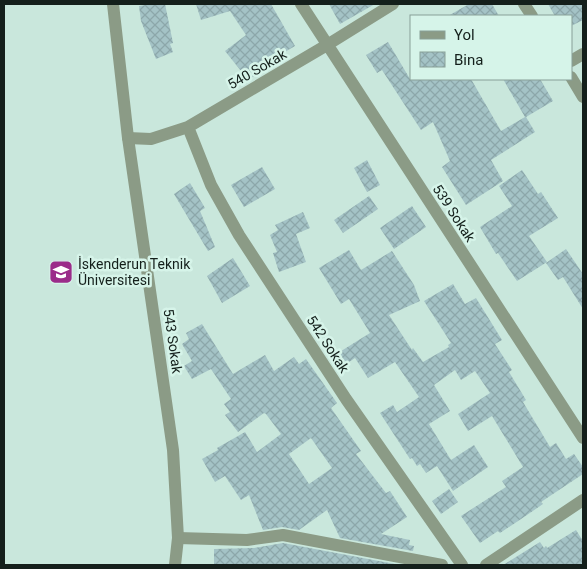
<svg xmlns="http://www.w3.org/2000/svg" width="587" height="569" viewBox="0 0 587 569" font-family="Roboto,sans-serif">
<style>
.building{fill:url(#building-cross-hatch);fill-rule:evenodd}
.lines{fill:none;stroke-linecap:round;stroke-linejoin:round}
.minor{stroke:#8b9b86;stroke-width:12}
.tertiary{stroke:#8b9b86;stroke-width:12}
.labels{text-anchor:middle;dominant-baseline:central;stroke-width:5;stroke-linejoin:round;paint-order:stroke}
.street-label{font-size:14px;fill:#141f1b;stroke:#d6f4e9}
.poi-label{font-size:14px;fill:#141f1b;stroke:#d6f4e9;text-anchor:start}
</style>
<defs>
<pattern id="building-cross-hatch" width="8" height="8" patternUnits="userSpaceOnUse" patternTransform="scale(1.25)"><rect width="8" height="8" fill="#a4c3c6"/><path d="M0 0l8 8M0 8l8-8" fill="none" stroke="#8ca7aa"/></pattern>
</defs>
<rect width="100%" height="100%" fill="#c9e7dc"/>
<path class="building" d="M152,4H165L173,43L170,44L173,52L156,59L141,21L139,6Z
M196,4H271L295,46L273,59L246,83L238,73L241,71L225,51L246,35L230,11L201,20Z
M329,4H375L340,24Z
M469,4H492L499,16H448Z
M548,4H583V20L571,26V16H555Z
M388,42L410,79H471L501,131L525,117L503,79H540L553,101L526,117L535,132L491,160L503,181L466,205L442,167L450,161L433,122L421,130L382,70L377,73L366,55Z
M367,160L380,185L367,192L354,168Z
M262,167L275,189L244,207L231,185Z
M522,170L538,194L541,192L558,218L529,236L547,262L517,281L498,253L496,254L480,227L512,206L499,186Z
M190,183L205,208L200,211L215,247L208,251L174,194Z
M369,196L378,209L343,233L334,220Z
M412,206L426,227L394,249L380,228Z
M303,212L310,228L296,234L306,262L279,272L273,253L277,252L270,235L278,230L275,225Z
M566,249L583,274V309L563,277L558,280L546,263Z
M349,250L361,270L392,251L414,285L420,301L389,315L412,350L413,348L423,362L449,347L448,345L451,343L424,301L453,284L465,304L476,298L502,340L495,344L512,370L509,372L526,400L523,402L550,447L556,443L566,459L574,454L583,467V474L541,502L543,504L524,517L500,533L498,531L480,543L461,516L506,487L502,481L523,467L492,416L468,431L458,414L490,393L475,371L461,380L455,370L434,385L450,411L429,424L451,460L474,445L488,467L453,491L437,466L426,473L420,464L417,466L412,458L410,459L380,413L393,405L397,412L419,397L395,362L368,378L355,358L346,364L338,353L370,333L349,299L341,304L319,268Z
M233,258L250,286L222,303L207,276Z
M202,324L233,374L265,355L274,371L294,357L299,364L306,359L337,403L331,408L361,451L356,454L386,493L390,491L407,517L381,534L410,540L409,545L414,546L413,551L340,538L327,510L299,530L282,527L263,530L249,495L241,500L225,476L215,482L202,459L218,450L217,448L245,432L257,452L281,434L266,414L264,413L238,432L225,415L230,412L224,404L231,399L211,369L192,379L184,366L192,361L182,344L189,339L186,333ZM311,438L332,468L309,484L289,454Z
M449,489L458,502L441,514L432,501Z
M576,530L583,541V565H503L540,542L544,548L546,546L547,548Z
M283,543L400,565H214V549L254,548Z"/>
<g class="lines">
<path class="minor" d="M301,4L583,438
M524,4L532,16
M571,61L583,54
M571,77L583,97
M188,127L211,185L239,235L346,399L462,565
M128,138L151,139L188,127L327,45L393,4
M178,538L247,540L283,535L442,565
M486,565L583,500"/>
<path class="tertiary" d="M113,4L128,138L173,450L178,538L175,565"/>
</g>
<defs>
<g id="university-square" transform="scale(1.25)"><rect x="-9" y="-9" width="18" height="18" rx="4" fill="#9b2c8a" stroke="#d6f4e9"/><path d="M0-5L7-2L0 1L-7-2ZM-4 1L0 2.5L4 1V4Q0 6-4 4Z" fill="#fff"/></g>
</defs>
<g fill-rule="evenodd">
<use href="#university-square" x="61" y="272"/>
</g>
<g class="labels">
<g class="street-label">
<text transform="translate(257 69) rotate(-30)">540 Sokak</text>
<text transform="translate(454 213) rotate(57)">539 Sokak</text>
<text transform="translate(173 341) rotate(82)">543 Sokak</text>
<text transform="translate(328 344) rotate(57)">542 Sokak</text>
</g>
<g class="poi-label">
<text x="78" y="264">İskenderun Teknik<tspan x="78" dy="16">Üniversitesi</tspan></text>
</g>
</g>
<rect width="587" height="569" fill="none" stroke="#141f1b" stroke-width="10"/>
<rect x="410" y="15" width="162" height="65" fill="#d6f4e9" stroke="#889f97"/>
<rect x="420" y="31" width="25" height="8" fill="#8b9b86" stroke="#889f97"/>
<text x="454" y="40" font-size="15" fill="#141f1b">Yol</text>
<rect x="420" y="52" width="25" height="15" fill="url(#building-cross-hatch)" stroke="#889f97"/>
<text x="454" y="65" font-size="15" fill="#141f1b">Bina</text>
</svg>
